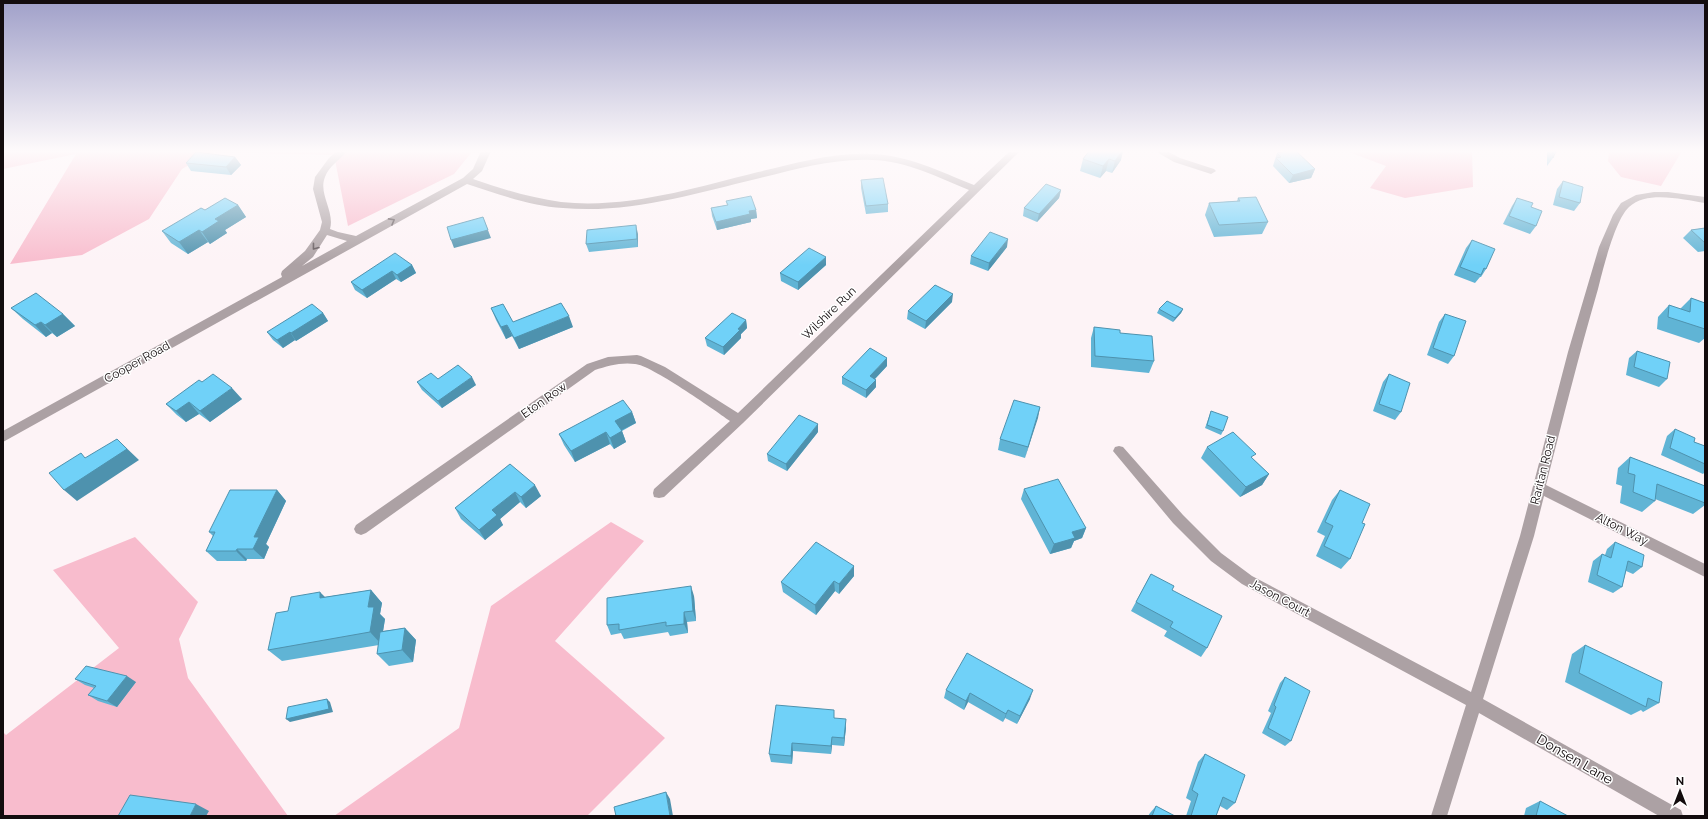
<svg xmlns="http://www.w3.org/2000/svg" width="1708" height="819" viewBox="0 0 1708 819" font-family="Raleway,sans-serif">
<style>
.green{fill:#f8bccd}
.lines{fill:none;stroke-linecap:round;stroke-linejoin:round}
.minor{fill:#aca1a4;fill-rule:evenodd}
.wall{fill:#60b4d5}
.shaded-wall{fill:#4e92ae}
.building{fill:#70d1f8;stroke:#4e92ae}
.oneway{stroke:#605659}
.labels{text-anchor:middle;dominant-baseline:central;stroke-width:3;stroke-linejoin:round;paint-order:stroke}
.street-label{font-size:12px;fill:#130c0e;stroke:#fff}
.near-street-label{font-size:14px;fill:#130c0e;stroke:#fff}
</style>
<rect width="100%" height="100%" fill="#fdf3f6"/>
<path class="green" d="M16,151H490L471,153L454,174L348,226L334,155L212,152L182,169L149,219L82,255L10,264L76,154L3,169V153Z
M1346,151H1472L1473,187L1405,198L1370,188L1386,166Z
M1609,151H1682L1661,186L1621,177L1608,161Z
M611,522L644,541L555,641L665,738L587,816H334L459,728L491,606Z
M135,537L198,602L179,639L188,678L288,816H3V732L6,735L119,648L53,570Z"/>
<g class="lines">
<path class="minor" d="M337,151H347C340,160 329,166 325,177C318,194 335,211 330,229L338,232L356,236L463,178L473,169L481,151H491L482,171L473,179C502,189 531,198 561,202C627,209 694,188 758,172C794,164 832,152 871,154C908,155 941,172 974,185L1010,151H1020L743,423L664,497L659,498L654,497L653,493L654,489L730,421C713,409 651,365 635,364C621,362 607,366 595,370L366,533L361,535L356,533L354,529L356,525L587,364L608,357L637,355L641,356L665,367L738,413L969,190C937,177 907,161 872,160C833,158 794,170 756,179C693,194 629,214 563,208C530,206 498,194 467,184L3,442V431L282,277L281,274L282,271L305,251L320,230L322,222L313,189L315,177L329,158ZM327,235L347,241L302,266L313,257Z
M1155,151H1167L1180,158L1214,169L1216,171L1211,174L1174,162Z
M1654,192H1668L1705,197V203C1683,200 1648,190 1629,207C1615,220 1603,269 1598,289C1579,354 1563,419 1546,485L1705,564V577L1544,496L1534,536L1483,699L1681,810L1683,816H1659L1479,713L1447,816H1431L1466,705L1242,584L1211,561L1173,523L1113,451L1115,447L1119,446L1123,447L1183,515L1221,553L1252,576L1471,692L1520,536L1568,352L1599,247L1613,215L1621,203L1636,195Z"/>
</g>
<path class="wall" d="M1089,151L1121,160L1112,173L1106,171L1100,178L1080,171L1083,159Z
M1547,151H1556L1553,158L1547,166Z
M1277,153L1315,169L1311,178L1289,183L1273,166Z
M235,157L241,165L231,175L191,171L186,163Z
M861,180L888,204V212L866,214L861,188Z
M1563,181L1580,203L1574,211L1553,205L1557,189Z
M1061,190L1059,198L1037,222L1023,216L1024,208Z
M1238,198L1268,222L1262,234L1214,237L1205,215L1209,203L1237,201Z
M1517,198L1531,207L1536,226L1530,234L1503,224L1512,206Z
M726,201L756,210L757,218L751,219V222L717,230L712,216L711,208L727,205Z
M238,205L246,217L225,230L227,233L210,244L208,242L188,254L171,243L162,231L205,210Z
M1705,228V251L1698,252L1683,238L1691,230Z
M638,234V247L589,252L586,244Z
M1472,240L1486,269L1481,277H1480L1475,283L1454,275L1466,248Z
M1007,247L988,271L970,264L971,256Z
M826,257V265L798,290L781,281L780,273Z
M412,265L416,273L401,282L396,279L367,298L355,290L351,282Z
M1691,298L1705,303V338L1699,343L1657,329L1658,317L1669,305L1680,309Z
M952,302L925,329L907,319L908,311Z
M11,308L63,314L75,326L57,337L52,333L46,337L23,319Z
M491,308L513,322L573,327L519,349L512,336L506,339L496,320Z
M1159,309H1183L1181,313L1173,322L1157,313Z
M323,313L328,321L296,341L295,340L283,348L273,340L267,332Z
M1445,314L1454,356L1448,364L1427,355L1439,322Z
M746,320L747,328L741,334V338L724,355L707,346L705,338Z
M1094,327L1120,333L1154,361L1149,373L1091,367V338Z
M1637,351L1667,379L1659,387L1626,375L1629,358Z
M887,366L875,379L876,387L866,398L842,384V377Z
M1389,374L1401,412L1395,420L1373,411L1383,382Z
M438,379L476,385L442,408L422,390L417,382Z
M202,382L242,399L210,422L199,414L186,422L177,415L166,404Z
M1040,407L1025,458L998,450L1000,439Z
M1211,411L1223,431L1221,435L1205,428Z
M632,412L636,423L622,431L626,442L614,449L610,444L575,462L564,445L559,434Z
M1675,429L1694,442L1705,446V472L1703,474L1661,455L1667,436Z
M818,432L787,471L768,461L767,454Z
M1207,447L1253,459L1269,474L1262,485L1240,497L1201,458Z
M1630,457L1705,486V505L1693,514L1655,499V501L1642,512L1620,503L1622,486L1616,484L1618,468Z
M510,464L541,496L526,508L520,502L500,519L503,525L485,540L461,519L455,508Z
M1024,489L1086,528L1082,538L1074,541L1071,548L1050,554L1021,499Z
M277,490L286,501L266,544L269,547L264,559H247L246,561H217L206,551L213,536L209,532Z
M1340,490L1362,523L1350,559L1341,569L1316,556L1325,536L1317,532L1332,500Z
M1615,542L1642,567L1633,574L1626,571L1622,587L1613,593L1588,582L1593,561L1602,554L1605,555L1607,549Z
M1151,574L1172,590L1207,648L1201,657L1164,636L1167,631L1131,611Z
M854,576L839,594L835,591L816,615L783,592L781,582Z
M371,590L382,603L380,614L385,619L383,631L405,628L416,640L413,662L389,666L377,654L379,645L282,661L268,650L288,611L325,597Z
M694,596L696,621L687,622L688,633L670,636L668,632L624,639L621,633L611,635L607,625Z
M1585,645L1659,703L1643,712L1641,710L1631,715L1565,682L1572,654Z
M1285,677L1291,741L1285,746L1262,733L1271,713L1268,711L1280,683Z
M75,679L136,682L117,707L98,701L88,695L94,688L85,685Z
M946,690L1030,699L1017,724L1005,718L1003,722L968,702L964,710L944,698Z
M834,718L846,727L844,746L832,745L831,754L793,751L792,764L771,762L769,754Z
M1205,754L1235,803L1227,810L1220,806L1216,816H1186L1191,801L1186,798L1198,762Z
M1540,801L1568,816H1524L1526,808Z
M1156,806L1175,816H1148L1150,813Z"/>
<path class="shaded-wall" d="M705,151H714L706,152Z
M1122,151H1123L1121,160L1112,173L1115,161Z
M235,157L241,165L231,175L226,167Z
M1109,159L1106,171L1100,178L1103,166Z
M1315,169L1311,178L1289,183L1293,175Z
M1061,190L1059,198L1037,222L1039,214Z
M238,205L246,217L225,230L227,233L210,244L202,232L215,219Z
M756,210L757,218L751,219V222L717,230L716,222L749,211Z
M483,217L491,238L454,248L451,240Z
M636,225L638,234V247L637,239Z
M199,230L208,242L188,254L179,242Z
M1008,239L1007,247L988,271L989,263Z
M826,257V265L798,290V282Z
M412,265L416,273L401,282L397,275Z
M392,271L396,279L367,298L362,290Z
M953,294L952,302L925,329L926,321Z
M1183,309L1181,313L1173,322L1175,318Z
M323,313L328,321L296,341L291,333Z
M63,314L75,326L57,337L45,325Z
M569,316L573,327L519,349L514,338Z
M746,320L747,328L741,334V338L724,355L723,347L738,329Z
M41,322L52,333L46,337L35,325Z
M507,325L512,336L506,339L501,327Z
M290,332L295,340L283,348L277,340Z
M887,358V366L870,384V376Z
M472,377L476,385L442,408L438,401Z
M876,380V387L866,398V390Z
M232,388L242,399L210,422L200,411Z
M189,402L199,414L186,422L176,411Z
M1040,407L1038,418L1025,458L1028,447Z
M632,412L636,423L618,432L615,421Z
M818,424V432L787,471L786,464Z
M622,431L626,442L614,449L610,438Z
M606,432L610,444L575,462L571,451Z
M117,439L139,460L77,501L64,490Z
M1269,474L1262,485L1240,497L1246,487Z
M535,485L541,496L526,508L521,497Z
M277,490L286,501L266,544L269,547L264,559L253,549L254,537Z
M515,492L520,502L500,519L503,525L485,540L479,530L492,510Z
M1086,528L1082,538L1074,541L1071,548L1050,554L1054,544L1072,532Z
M237,549L247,559L246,561L236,551Z
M854,566V576L839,594V584Z
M834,581L835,591L816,615L815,605Z
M691,586L694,596L696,621L693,611Z
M371,590L382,603L380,614L385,619L381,644L370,632L368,607Z
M320,592L333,605L320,598Z
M684,612L687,622L688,633L684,624Z
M405,628L416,640L413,662L402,650Z
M127,676L136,682L117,707L107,701Z
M1033,690L1030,699L1017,724L1020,716Z
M970,693L968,702L964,710L966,701Z
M327,699L330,702L333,712L290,722L286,719Z
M1008,710L1005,718L1003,722L1006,714Z
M846,719V727L844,746V738Z
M832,737V745L831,754V746Z
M792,743L793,751L792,764L791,756Z
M666,792L670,799L673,816H670Z
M196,804L209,811L206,816H190Z"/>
<path class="building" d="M1089,151H1122L1115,161L1109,159L1103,166L1083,159Z
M1288,151H1296L1315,169L1293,175L1276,158L1281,157L1277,153Z
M1553,151H1556L1553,158Z
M196,152L235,157L226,167L186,163Z
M883,178L888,204L866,206L861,180Z
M1563,181L1583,187L1580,203L1559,197Z
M1046,184L1061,190L1039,214L1024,208Z
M751,196L756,210L749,211L750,214L716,222L711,208L728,205L726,201Z
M1256,197L1268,222L1219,225L1209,203L1240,201L1238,198Z
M225,198L238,205L215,219L219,221L202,232L199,230L179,242L162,231L201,208L205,210Z
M1517,198L1533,203L1531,207L1542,211L1536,226L1509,216Z
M483,217L488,230L451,240L447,227Z
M636,225L637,239L586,244L587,230Z
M1705,228V243L1691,230Z
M990,232L1008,239L989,263L971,256Z
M1472,240L1495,249L1486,269L1484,268L1481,275L1460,267Z
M809,248L826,257L798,282L780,273Z
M395,253L412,265L397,275L392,271L362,290L351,282Z
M935,285L953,294L926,321L908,311Z
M36,293L63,314L45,325L41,322L35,325L11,308Z
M1691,298L1705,303V329L1668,317L1669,305L1690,312Z
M1167,301L1183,309L1175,318L1159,309Z
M561,303L569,316L514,338L507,325L501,327L491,308L503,304L513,322Z
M312,304L323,313L291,333L290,332L277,340L267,332Z
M732,313L746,320L738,329L740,330L723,347L705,338Z
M1445,314L1466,321L1454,356L1433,348Z
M1094,327L1120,330V333L1152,336L1154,361L1095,356Z
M870,348L887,358L870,376L876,380L866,390L842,377Z
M1637,351L1670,362L1667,379L1634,367Z
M458,365L472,377L438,401L417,382L431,373L438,379Z
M213,374L232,388L200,411L189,402L176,411L166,404L199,380L202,382Z
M1389,374L1410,383L1401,412L1379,404Z
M623,400L632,412L615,421L622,431L610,438L606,432L571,451L559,434Z
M1014,400L1040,407L1028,447L1000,439Z
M1211,411L1228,417L1223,431L1207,425Z
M799,415L818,424L786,464L767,454Z
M1675,429L1695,438L1694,442L1705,446V464L1670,448Z
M1233,432L1256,454L1251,457L1269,474L1246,487L1207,447Z
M117,439L127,449L64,490L49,473L81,453L85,458Z
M1630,457L1705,486V503L1657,484L1655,501L1633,492L1635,475L1628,473Z
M510,464L535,485L521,497L515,492L492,510L497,515L479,530L455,508Z
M1058,479L1086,528L1072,532L1075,538L1054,544L1024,489Z
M230,490H277L254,537H259L253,549H237L236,551H206L215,532H209Z
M1340,490L1370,504L1362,523L1365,524L1350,559L1324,546L1333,526L1325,522Z
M816,542L854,566L839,584L834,581L815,605L781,582Z
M1615,542L1644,555L1642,567L1628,561L1622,587L1597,575L1602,554L1611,558Z
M1151,574L1174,586L1172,590L1222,616L1207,648L1170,627L1173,622L1136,602Z
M691,586L693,611L684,612V624L666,626V622L619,630V624L607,625V598Z
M371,590L368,607H374L370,632L268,650L276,613L288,611L291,597L320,592V598Z
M405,628L402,650L377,654L380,632Z
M1585,645L1662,682L1659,703L1648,698L1646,707L1579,673Z
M967,653L1033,690L1020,716L1008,710L1006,714L970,693L966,701L946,690Z
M86,666L127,676L107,701L88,695L96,686L75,679Z
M1285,677L1310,691L1291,741L1268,728L1276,707L1274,705Z
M327,699L329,709L286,719L288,707Z
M776,705L834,710V718L846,719L844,738L832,737L831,746L792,743L791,756L769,754Z
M1205,754L1245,775L1235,803L1223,797L1216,816H1191L1198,794L1192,790Z
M666,792L670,816H616L614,807Z
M130,795L196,804L190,816H118Z
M1540,801L1568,816H1536Z
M1156,806L1175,816H1152Z"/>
<defs><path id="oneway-chevron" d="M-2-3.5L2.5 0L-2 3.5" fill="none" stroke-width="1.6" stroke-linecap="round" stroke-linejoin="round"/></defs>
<g class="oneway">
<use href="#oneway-chevron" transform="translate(392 221) rotate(-29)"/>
<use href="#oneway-chevron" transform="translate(315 247) rotate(128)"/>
</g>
<linearGradient id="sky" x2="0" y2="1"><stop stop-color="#a0a0c9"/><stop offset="0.57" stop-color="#fefafb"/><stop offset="1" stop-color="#fefafb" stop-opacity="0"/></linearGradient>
<rect width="1708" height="265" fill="url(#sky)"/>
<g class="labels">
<g class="street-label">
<text transform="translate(829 313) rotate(-44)">Wilshire Run</text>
<text transform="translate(137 362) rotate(-29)">Cooper Road</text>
<text transform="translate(544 400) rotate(-35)">Eton Row</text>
<text transform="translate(1543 470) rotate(-76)">Raritan Road</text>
<text transform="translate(1622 529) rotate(27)">Alton Way</text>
<text transform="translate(1280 598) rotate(28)">Jason Court</text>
</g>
<g class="near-street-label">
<text transform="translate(1575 759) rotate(30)">Donsen Lane</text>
</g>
</g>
<rect width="1708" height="819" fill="none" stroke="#130c0e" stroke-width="8"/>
<g transform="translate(1680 791)" stroke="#ffffff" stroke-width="3" paint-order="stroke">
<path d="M0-3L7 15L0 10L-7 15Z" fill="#130c0e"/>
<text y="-6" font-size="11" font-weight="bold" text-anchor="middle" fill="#130c0e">N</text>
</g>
</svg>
